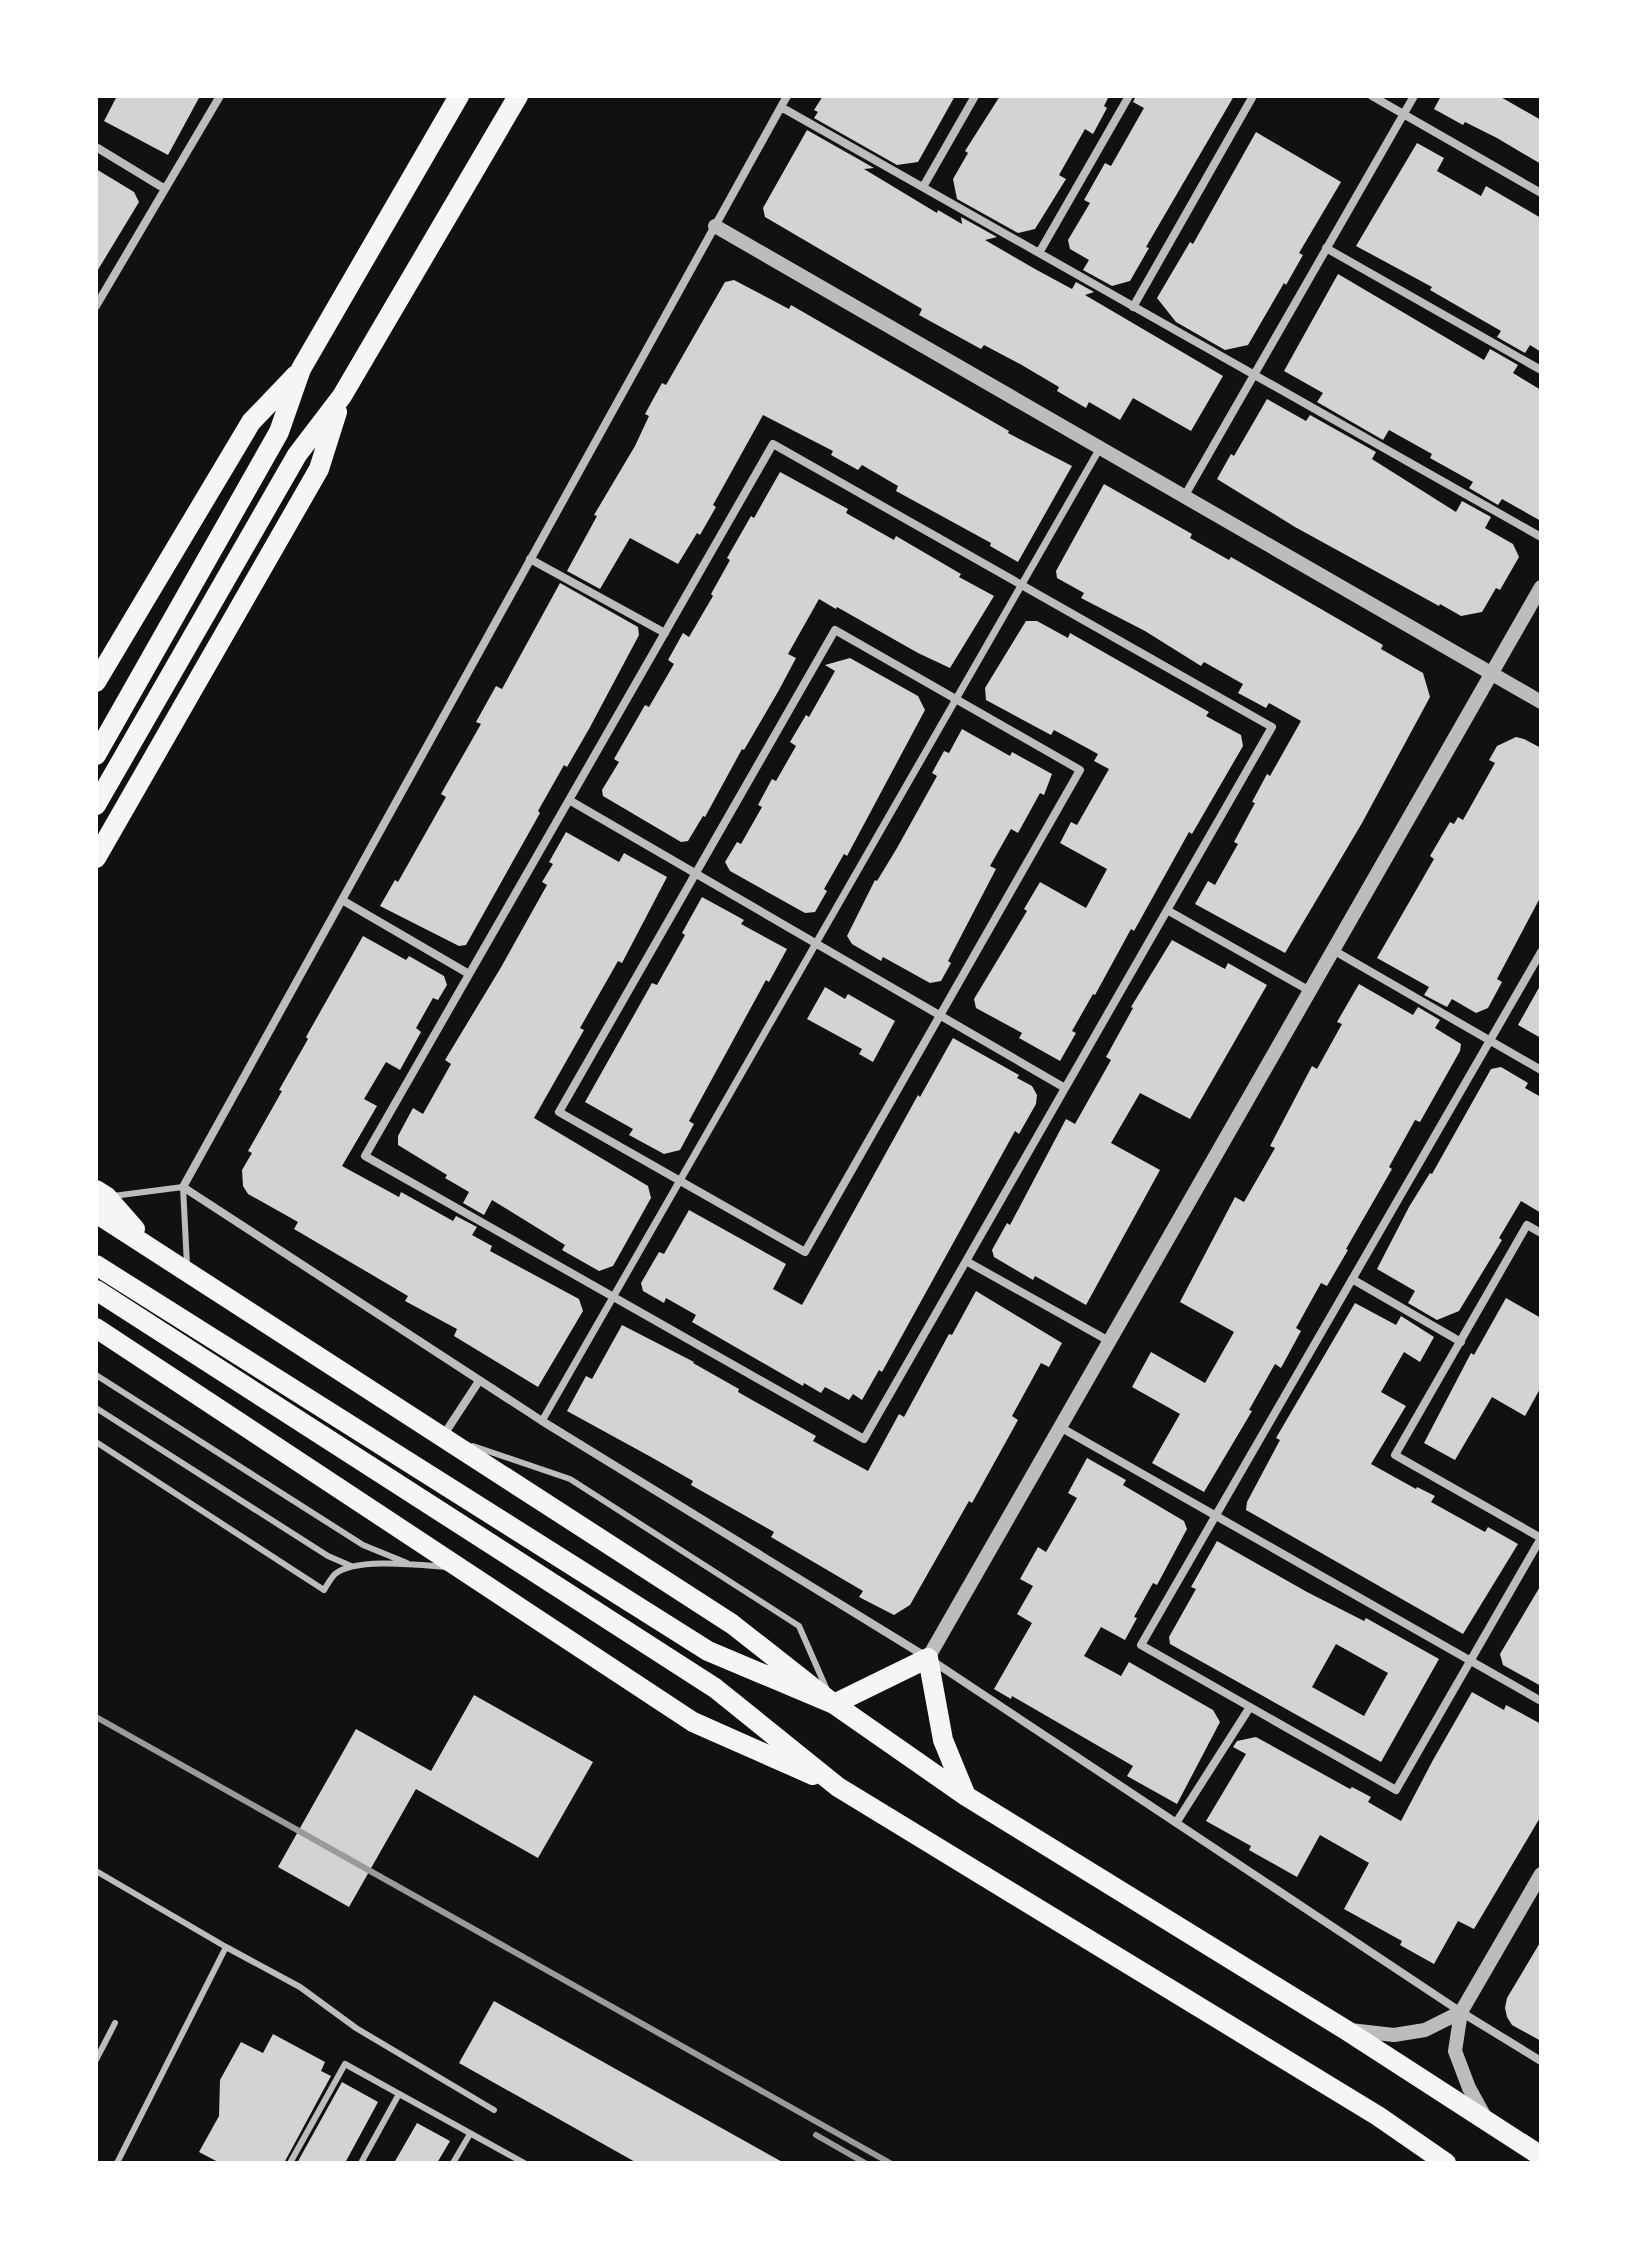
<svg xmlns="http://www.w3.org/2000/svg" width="1637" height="2259" viewBox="0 0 1637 2259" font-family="'Public Sans',sans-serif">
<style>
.building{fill:#d3d3d3;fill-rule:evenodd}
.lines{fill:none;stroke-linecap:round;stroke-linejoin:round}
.service{stroke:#bcbcbc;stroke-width:6}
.pedestrian{stroke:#bcbcbc;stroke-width:7}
.minor{stroke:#bcbcbc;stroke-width:8}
.tertiary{stroke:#bcbcbc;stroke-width:14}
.primary{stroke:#f5f5f5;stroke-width:20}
.rail{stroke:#9a9a9a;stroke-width:6}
</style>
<rect width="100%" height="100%" fill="#111"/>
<path class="building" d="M117,96H200L168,155L104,121Z
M823,96H955L918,162L897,165L814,118L818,112L814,110Z
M1000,96H1109L1104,106L1107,108L1093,134L1085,129L1059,175L1066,179L1035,229L1018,233L957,199L953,179L968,153L965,151Z
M1136,96H1234L1146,247L1149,248L1130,281L1112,286L1083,270L1089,260L1070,249L1068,240L1090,203L1084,200L1105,163L1111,166L1144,108L1133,102Z
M1441,96H1499L1541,120V164L1497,138L1465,122L1463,125L1434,109Z
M807,130L874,168L864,169L937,213L938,210L962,224L961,217L997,237L985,240L1035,269L1072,289L1076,282L1094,292L1085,295L1223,376L1191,431L1133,398L1120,420L1089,402L1086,408L1057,391L1059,387L1020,364L984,345L981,349L919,315L922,309L765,217L763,208Z
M1256,132L1341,182L1299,253L1303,255L1286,285L1284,283L1248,345L1225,350L1176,322L1157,298L1190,242L1193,244Z
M1417,143L1444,158L1437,171L1481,196L1486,186L1541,218V352L1530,345L1525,353L1497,337L1501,331L1430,290L1432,287L1356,246Z
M96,169L134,192L139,202L96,273Z
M1338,274L1484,360L1490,349L1518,365L1513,373L1541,390V521L1502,499L1498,505L1469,488L1473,482L1430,458L1432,454L1389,430L1383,440L1317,402L1323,393L1284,371Z
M734,280L789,309L791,305L1009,431L1008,433L1072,466L1018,562L990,546L991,543L896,491L898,486L862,465L858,470L831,455L833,451L763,415L713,505L716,507L700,535L697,533L678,564L630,538L600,589L567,571L597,516L594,515L635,446L649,416L645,414L662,383L666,385L725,282Z
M1267,399L1306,421L1310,415L1376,452L1372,459L1375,461L1456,512L1462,501L1491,517L1485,528L1513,544L1519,557L1500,590L1496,588L1482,612L1461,616L1440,604L1439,606L1295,527L1217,479L1231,454L1234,456Z
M780,472L848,509L846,513L894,540L896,536L961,574L959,577L994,596L950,668L918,653L837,607L836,609L819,599L788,654L796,658L779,690L744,750L742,749L705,817L703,816L688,841L681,842L603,796L602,790L619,762L614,759L645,705L649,707L674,664L668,660L683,633L689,637L713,596L711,594L730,560L727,558L751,516L754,518Z
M1104,484L1192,534L1190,538L1229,560L1231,557L1352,627L1383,645L1381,649L1423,673L1430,697L1362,823L1285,953L1195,904L1208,881L1215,885L1238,844L1234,842L1255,803L1252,802L1267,774L1270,776L1301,721L1269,703L1266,708L1238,693L1243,684L1204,662L1201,666L1145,631L1081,598L1084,593L1057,578L1056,571Z
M560,583L638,627L639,635L589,729L567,767L564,765L538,811L540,813L466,945L459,946L380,906L395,880L398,882L446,797L441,794L481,724L476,722L496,686L502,689Z
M1026,621H1037L1068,638L1070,633L1209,712L1206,716L1241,735L1243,746L1192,834L1189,832L1134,931L1131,929L1095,995L1093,994L1072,1031L1076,1033L1060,1061L1019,1038L1022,1033L976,1008L974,999L1027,911L1024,909L1040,882L1086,908L1107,869L1060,843L1071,822L1077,825L1109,769L1094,761L1098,754L1054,730L1051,735L986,700L985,688Z
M850,658L918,696L925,710L847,856L844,854L824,889L827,891L815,912L805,913L730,871L725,862L737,842L741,844L762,807L758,805L772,779L776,781L796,746L790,742L806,715L809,717L835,671L825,665Z
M962,729L1010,756L1012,752L1052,774L1044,795L1040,793L1018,833L1011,829L990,866L996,869L948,961L951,963L941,981L930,983L883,957L881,961L852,944L847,936L875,880L877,881L897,848L937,776L932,773L944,751L949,753Z
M1516,737L1524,739L1541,748V896L1497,979L1502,982L1488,1008L1476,1013L1452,999L1447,1007L1424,995L1429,987L1377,958L1434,859L1430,856L1450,822L1454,824L1458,817L1463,820L1495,763L1489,760L1497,746Z
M566,832L619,862L624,853L667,877L622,963L618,961L580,1028L584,1030L534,1118L648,1186L651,1198L613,1266L599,1271L562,1250L565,1245L492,1200L484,1215L463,1203L469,1192L445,1178L447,1175L398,1145V1136L413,1108L423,1114L451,1064L445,1060L500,969L547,885L542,882L553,864L549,862Z
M702,897L744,920L741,924L787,949L769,982L766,980L689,1121L694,1124L680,1150L664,1154L629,1135L633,1129L585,1102L652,983L657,985L685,935L682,933Z
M363,936L406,960L409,956L444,976L447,985L438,1000L433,998L416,1028L421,1032L400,1070L386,1062L364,1099L377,1106L342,1166L399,1197L401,1192L453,1221L456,1216L477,1227L472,1235L492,1246L490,1251L579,1299L583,1311L538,1387L454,1336L457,1329L405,1301L408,1296L294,1229L298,1222L248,1194L243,1186L242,1170L252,1153L248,1151L282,1091L279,1090L308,1039L306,1037Z
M1172,940L1225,969L1228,963L1267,985L1190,1119L1140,1093L1111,1143L1160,1170L1086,1305L1035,1276L1033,1280L994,1257L992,1250L1007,1223L1010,1225L1066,1119L1075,1124L1111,1060L1106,1057L1133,1008L1131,1007Z
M1359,984L1413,1015L1418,1007L1440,1020L1435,1028L1461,1044L1460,1051L1420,1122L1415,1120L1389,1167L1392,1169L1346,1249L1348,1250L1327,1286L1321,1283L1296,1328L1301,1331L1281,1368L1275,1364L1249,1410L1252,1411L1204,1492L1152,1463L1180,1414L1132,1387L1151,1352L1205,1383L1234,1332L1180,1302L1235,1197L1244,1202L1275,1148L1270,1146L1312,1066L1317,1069L1342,1024L1337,1022Z
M1541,984V1038L1518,1025Z
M825,987L845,999L848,994L895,1021L873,1062L859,1054L862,1049L807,1019Z
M953,1038L1019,1075L1017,1078L1032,1086L1037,1095L1036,1104L1019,1134L1015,1131L882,1372L879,1370L862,1400L853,1394L849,1400L825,1387L821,1393L804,1383L803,1386L692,1322L696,1315L666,1298L664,1303L643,1291L641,1283L659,1252L664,1254L689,1210L786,1264L773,1289L802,1305L918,1095L920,1097Z
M1501,1067L1528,1083L1525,1088L1541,1097V1213L1521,1201L1499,1238L1502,1240L1459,1311L1437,1320L1408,1303L1415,1291L1377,1269L1409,1207L1430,1173L1432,1174L1491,1069Z
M976,1291L1062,1343L1049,1367L1041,1363L1012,1416L1018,1420L972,1503L969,1501L910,1605L894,1615L859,1597L863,1591L771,1537L774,1532L691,1485L693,1481L651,1457L567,1411L586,1376L592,1379L622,1325L694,1362L693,1363L739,1389L738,1392L816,1436L813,1441L868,1471L899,1414L904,1417L949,1334L952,1335Z
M1506,1298L1541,1318V1387L1525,1416L1492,1397L1455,1460L1424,1443L1471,1353L1474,1355Z
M1355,1303L1396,1325L1401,1316L1434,1337L1420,1362L1404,1352L1381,1392L1406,1406L1371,1464L1416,1489L1417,1487L1435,1496L1431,1502L1485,1532L1488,1527L1518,1544L1463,1634L1246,1510L1247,1502L1280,1440L1276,1438Z
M1087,1458L1126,1480L1123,1485L1184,1521L1187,1529L1157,1585L1153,1583L1134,1617L1137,1618L1125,1640L1101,1627L1084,1656L1121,1676L1129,1662L1213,1710L1220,1722L1177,1804L1127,1776L1133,1766L1012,1696L1011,1699L994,1689L1032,1623L1017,1614L1033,1586L1020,1579L1038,1547L1046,1552L1077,1498L1068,1493Z
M1217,1541L1307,1592L1364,1621L1366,1618L1439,1659L1381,1762L1170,1644L1169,1637L1196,1589L1191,1587ZM1336,1644L1388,1673L1364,1716L1312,1687Z
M1541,1585V1686L1503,1665L1500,1654Z
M1472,1692L1504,1710L1506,1705L1541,1724V1816L1474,1929L1458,1921L1434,1964L1400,1945L1402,1941L1344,1909L1369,1863L1320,1835L1297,1877L1249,1850L1251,1846L1206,1821L1246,1754L1233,1747L1237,1741L1256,1737L1350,1789L1352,1787L1371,1797L1368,1802L1401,1821L1433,1760Z
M474,1695L593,1762L538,1858L416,1789L349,1907L278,1867L356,1729L431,1771Z
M1541,1941V2041L1512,2025L1507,2017L1505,2008L1507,1998Z
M494,2001L784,2163H637L459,2063Z
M273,2034L325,2062L321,2071L331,2076L284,2163H220L199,2152L219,2116L220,2080L241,2042L263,2053Z
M342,2082L378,2102L345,2163H297Z
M417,2123L450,2141L437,2163H394Z"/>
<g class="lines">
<path class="service" d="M113,1196L183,1187L187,1265
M96,1375L363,1545L407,1563
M96,1408L328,1556L351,1566
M96,1442L324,1590C327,1585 331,1578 335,1574C355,1557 421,1565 447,1567
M473,1446L570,1479L799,1626L827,1690
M96,1871L226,1947L300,1987L356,2028L494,2110
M96,2060L115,2023
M117,2163L226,1947
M290,2163L345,2064L524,2163
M361,2163L399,2094
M453,2163L470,2134"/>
<path class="pedestrian" d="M542,1421L1100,448"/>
<path class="minor" d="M787,96L183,1187L542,1421L928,1658L1461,2012L1541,2061
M1372,96L1541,193
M781,107L1541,537
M96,147L165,189
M923,187L975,96
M1326,248L1541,370
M1039,253L1129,96
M96,306L220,96
M1133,307L1253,96
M773,444L1272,727L864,1439L365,1156Z
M1184,497L1414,96
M530,559L665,633
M835,630L1080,770L805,1252L559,1112Z
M569,800L1065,1088
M342,900L469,974
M1167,910L1310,991
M1333,950L1541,1070
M1541,952L1141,1645L1396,1790L1541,1538L1395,1455L1527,1225L1541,1233
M966,1261L1109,1341
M1352,1279L1461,1342
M1060,1427L1541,1701
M443,1436L479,1381
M1176,1823L1250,1707"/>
<path class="tertiary" d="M715,226L1541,702
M928,1658L1541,587
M1350,2030L1394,2035L1425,2030L1461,2012
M1485,2117L1469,2088L1455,2051L1461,2012L1541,1874"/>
<path class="primary" d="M96,682L251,422L296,375
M96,755L279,432L301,369L459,96
M96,805L297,455L342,396L518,96
M96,858L319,469L337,412
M96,1190L107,1197L135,1229
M96,1213L732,1624L834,1704L966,1796L1346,2030L1541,2156
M96,1265L708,1651L834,1704L928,1658L943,1740L966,1796
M96,1290L715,1688L838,1787L1378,2116L1446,2163
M96,1328L693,1722L813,1775"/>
<path class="rail" d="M96,1717L890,2163
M816,2135L865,2163"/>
</g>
<rect width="1637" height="2259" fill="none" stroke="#ffffff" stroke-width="196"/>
</svg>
